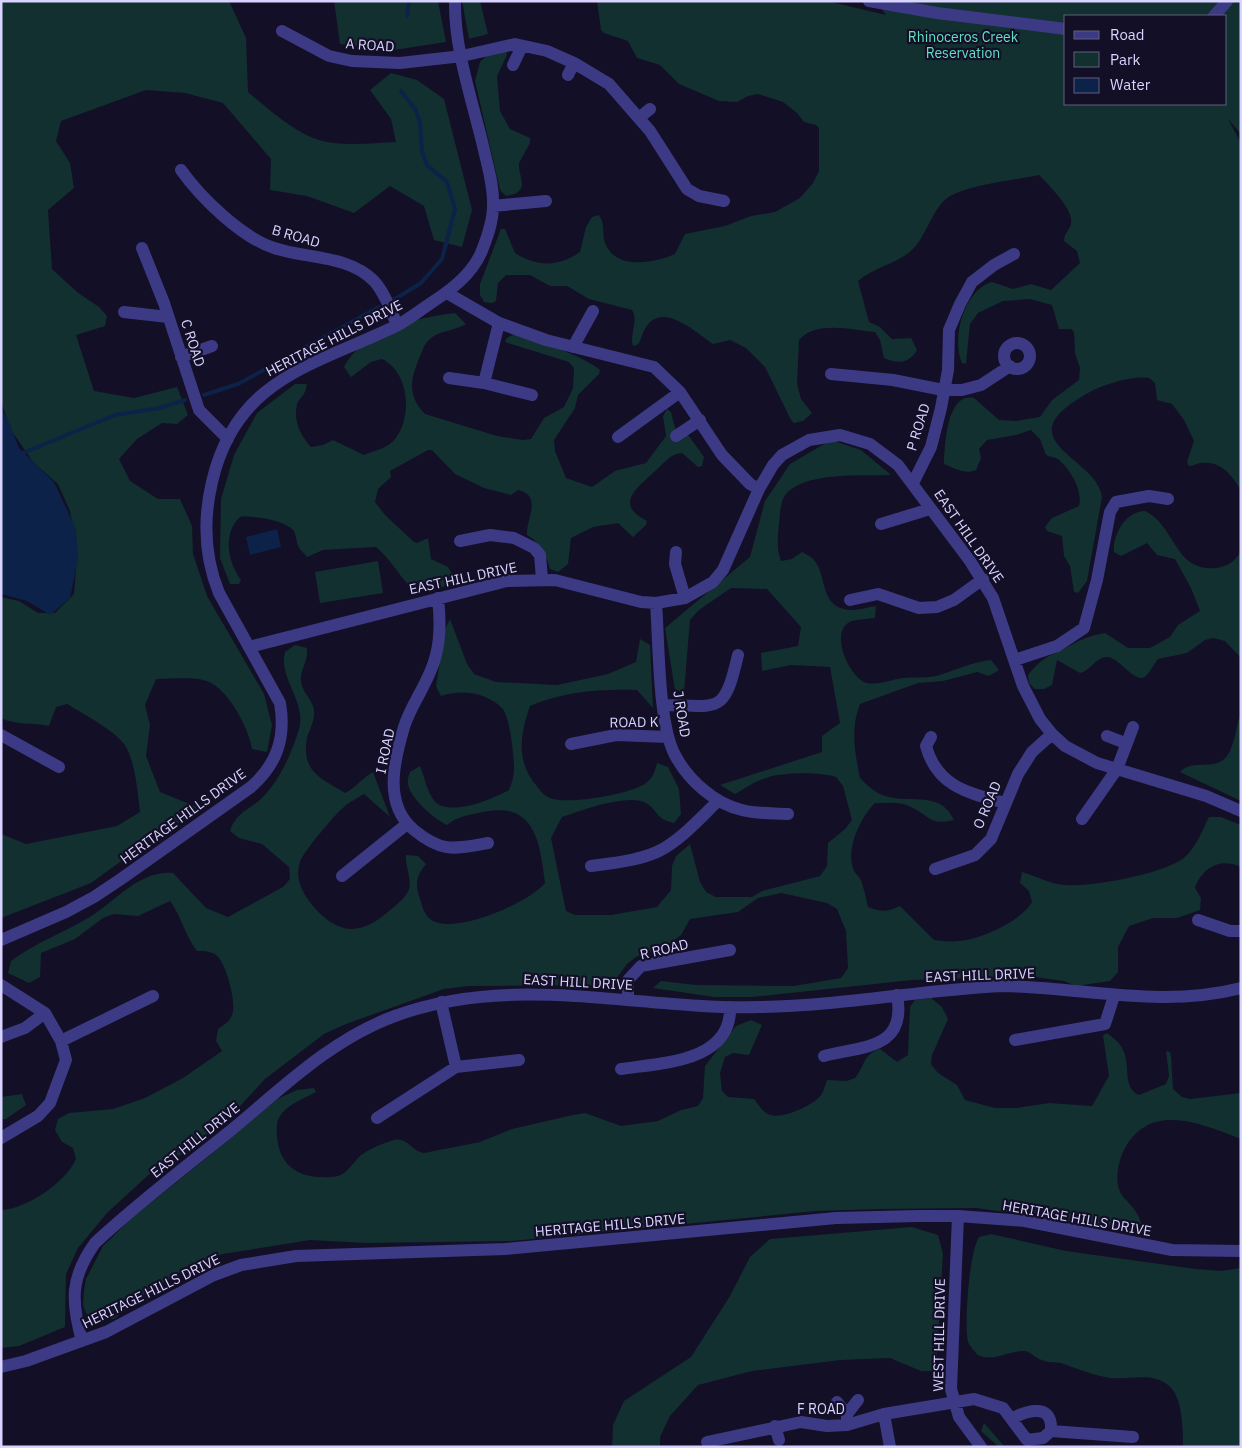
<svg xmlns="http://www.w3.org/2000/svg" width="1242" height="1448" viewBox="0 0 1242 1448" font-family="'IBM Plex Sans',sans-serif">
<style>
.green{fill:#12302f;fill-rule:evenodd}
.water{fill:#0c2248}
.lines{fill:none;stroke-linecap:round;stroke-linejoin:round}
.stream{stroke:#0c2248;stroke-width:4}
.minor{stroke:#3d3a85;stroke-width:12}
.labels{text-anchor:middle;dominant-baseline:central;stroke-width:4.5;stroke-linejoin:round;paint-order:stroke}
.park-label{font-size:14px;fill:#5fe0c0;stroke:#130f26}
.street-label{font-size:14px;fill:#d9d4ff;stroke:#130f26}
</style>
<rect width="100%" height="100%" fill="#130f26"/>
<path class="green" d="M1,1H229L246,38L248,92C267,108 295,133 319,140C343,147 371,143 396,142L391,119L370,90L391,73L417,80L444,99L472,210L462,247L434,240L424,206L390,186L354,213L307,196L270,190L271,159L223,103L185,93L146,90L61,121L56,141L70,163L74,188L48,210L52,269L77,292L99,307L107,316L105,326L76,335L94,391L134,398L177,387L188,415L177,424L162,423L137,439L119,459L130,481L158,499H180L192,526L193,554L207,596L264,694L272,725L267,752L252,749C249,728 226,684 203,680C188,677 171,679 156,679L145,705L150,725L146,756L160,792L202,809L152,839L91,883L1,918V834L26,844L117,826L140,812C138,794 135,759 124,744C115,731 82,713 67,704L56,707L49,726C33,722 17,726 1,718V597L19,601L38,613H55L74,594L77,555L70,511L58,484L33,462L11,430L1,402Z
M334,1H438L446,42L394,50L340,44Z
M462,1H480L488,34L469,39Z
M597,1H827L886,15L876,1H1241V134L1228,119L1241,143V490C1231,475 1222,461 1201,463C1197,463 1194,466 1189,466L1187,462L1194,441L1184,420L1172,404L1157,400L1155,383L1149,378C1131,375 1098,386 1083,396C1005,442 1097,457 1102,497L1087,581L1078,593L1074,592L1070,566L1064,556L1062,536L1047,531L1045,527L1052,518L1079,506C1083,490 1070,469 1058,459C1054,457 1050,457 1046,455L1040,439L1031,430L1016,435L987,440L979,449L981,458L976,470C965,475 954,468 944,464C945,447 946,392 974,398L999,420L1016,421L1040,417L1052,400L1079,380L1080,368L1075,353L1074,332L1071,329H1059L1052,305L1030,299L1003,301L978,313L970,324L966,364L962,363C951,340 964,289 992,282L1013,289L1031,284L1051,290L1080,263L1077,251L1064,241C1064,233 1070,230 1071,223C1074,210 1048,184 1039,175C1017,180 963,185 946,199C933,209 925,238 912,250C897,264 874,267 858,281L869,322L880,327L892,339L911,338L917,350C909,364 897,364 884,358L880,340L875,332C852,330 816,320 799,340L797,384L801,399L812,413L803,421L794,423L791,420L765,367L746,348L730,340L713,344C693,330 657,296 642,335C640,341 640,345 633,346C629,335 639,320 632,310L589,299L567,286H550L530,275H506L498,283L496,301L492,303L484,302L480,295V284L501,229H505L515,253C537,267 559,267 580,252L586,227L592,217L599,215C606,224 601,236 606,245C617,270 655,263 675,254L685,234L725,226L751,216L775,212L800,198L813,183L819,171V128L816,125L804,122L797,113L783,102L758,94L748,96L737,102L719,101L679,84L660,65L637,58L628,41L604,33L601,30ZM1066,16H1226V104H1066Z
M506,51L507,55L497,76L500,111L510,129L530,138V143L519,163C518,178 532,192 506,196L500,190L475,81L480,62L490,53Z
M455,313L466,324C456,330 442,331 434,336C426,341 424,346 421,354C412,375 405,394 425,414L497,436L523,440L531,439L544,418L564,407L573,388L574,368L569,362L505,342L507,338C509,337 511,335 514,335C527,334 591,360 600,370L599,374L578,395L575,408L554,440L555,451L566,478L592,487L615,471L646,463L666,436L663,416L667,409L671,412L675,428L689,436L704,457L702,466L698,467L682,453C669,454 664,464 654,472C636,489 614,504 647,521L646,525L633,537L618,523L593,527L571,538L568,564L558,572L550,569C546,555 541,543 527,535C526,518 543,496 518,490L511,495L484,488L455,474L432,450H428L390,471L391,477L378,489L375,502L385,515L414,542L417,543L428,538L431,559L448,567L456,581C404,608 407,573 376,547L323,550L307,557C305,554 301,551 299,548C296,543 297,535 293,530C284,520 252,515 240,517C222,534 228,562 241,580L239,584H230L220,558L221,499L234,455L257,413L295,384H307C305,398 299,397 297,405C293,421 301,436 311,447L323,445L333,440L364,455C374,451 388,448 395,439C413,416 409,372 382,359L371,362L351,377L344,367C362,331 418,317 455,313Z
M831,440L861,450L891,475C863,476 800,471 784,497C780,505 780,515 779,523C778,537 776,548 781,561L792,559L802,552C805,554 810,556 812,558C829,573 817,609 852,610C860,610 868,607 876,606L875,618C868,619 859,619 852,621C827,630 850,679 867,683C878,685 887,681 897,679C910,676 923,679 936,676C954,671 971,662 991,660L999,670L989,676L977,672L943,681L918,683L860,704C850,729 855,753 860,778C865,783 871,789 878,793C904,807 939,787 954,820C930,826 930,816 911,807C900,801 887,803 875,803C860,818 845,850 854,871C856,874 859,877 861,880C864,889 866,898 868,907C881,912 888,912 900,906L934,940C942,941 950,942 958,941C980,940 1021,921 1032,902L1029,891L1020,883L1022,872C1036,876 1052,885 1066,885C1092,887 1165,874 1185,857C1196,847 1202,831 1209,817H1221L1241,825V867C1220,857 1202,868 1195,888L1201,898L1200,910L1177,918H1153L1129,926L1118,947V972L1110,981L1076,986L1064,981L1027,976L912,980L752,997H714L653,988L661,981L696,985L794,986L841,978L848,968L846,931L837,909L827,903L781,893L758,898L738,912L690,919L681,935L671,943L636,957L627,964L613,983L601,985L468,986L444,989L346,1024L324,1034L265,1079L231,1116L179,1156L156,1168L107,1213L78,1248L66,1274L65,1327L19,1346L1,1348V1210C27,1209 66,1182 76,1159L73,1148L62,1142L55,1130L58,1119L69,1113L113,1109L145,1098L183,1078L222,1051L216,1041L218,1029C224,1025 229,1022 232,1015C237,1004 227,968 219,958C214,951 204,951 197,951C185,936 182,917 170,901L138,916L114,914L103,918L75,939L41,953L40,977L29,983L8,973L11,961C36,942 66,932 93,915C117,899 141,870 173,873L206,908L228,917L283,887L290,879L289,867L262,844L239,838L230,831C236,812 250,810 263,797C280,779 292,753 299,729C307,702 278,678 285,652L295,645L307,648C308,664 300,668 301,681C302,694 316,701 314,716C313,724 309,731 307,738C301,772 321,778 345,793C357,787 362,778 373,772L390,817L364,794C358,798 351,801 345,806C336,813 303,852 300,862C295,877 301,890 309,901C334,933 357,939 389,911C396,905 406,898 409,889C412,879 405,866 406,855L418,856L426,864C416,876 415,884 420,899C422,905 424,914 430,919C453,937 530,902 545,883C540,842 535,801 483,812C469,815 458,816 447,825C434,819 410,798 408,784C407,780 409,775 410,772L420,766C424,776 427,790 433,799C446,819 493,799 509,790C512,783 514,776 514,768C514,756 510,716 502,708C486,692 461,689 441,696L436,686L445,629L450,619L467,664L474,674L496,682L557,685L608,674L636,662L640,639L650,645L653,708L637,690C600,689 565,691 530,706C520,734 516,762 536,785C541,792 545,797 553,799C571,804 632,794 646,783C653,778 655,771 657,763L668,767L679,789L681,814L674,823C655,819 659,811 646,803C628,793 580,811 562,817L551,838L566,911L575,915H611L657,907L671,890L672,866L676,856L690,844L700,882L706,892L716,897H752L762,891L820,876L827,866L828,843L845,829L852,820L843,786L836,777C819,772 783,772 766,778C755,781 745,789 735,794L720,785L822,752V736L840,723L830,667L791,665L762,671L761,653L798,646L801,627L767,589L731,588L699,610L690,620L684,692L675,690L665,628L750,557L765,501L790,464Z
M1145,511C1176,526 1174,572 1216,568C1228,566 1234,562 1241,552V658L1225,641L1213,638L1205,640L1187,653L1158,659C1154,664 1151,670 1147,675C1136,687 1121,658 1107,657C1096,657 1090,671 1080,673L1057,660L1052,685L1044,689H1035L1029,683L1028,675C1043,657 1046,658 1065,648C1083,639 1085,637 1105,633L1128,648H1150L1170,637L1178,625L1200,611L1191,588L1175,559L1157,555L1147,543L1121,556L1114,552C1112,535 1126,511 1145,511Z
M378,561L383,593L320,603L315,572Z
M1241,713V801L1180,772C1192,758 1215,772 1227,756C1235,745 1236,725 1241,713Z
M931,998L942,1007L948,1019L932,1055L931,1064L938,1073L957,1085L965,1100L995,1108H1016L1049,1103L1092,1106L1109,1076L1103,1036L1106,1033C1141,1052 1116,1084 1139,1095L1166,1084L1169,1076L1166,1051L1170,1052L1171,1056L1173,1089L1182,1097L1190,1099L1241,1093V1139C1202,1124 1151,1101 1125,1148C1119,1159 1115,1176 1119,1189C1122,1200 1136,1205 1141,1223L1139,1227L1127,1229L976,1208L879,1209L816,1211L512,1241L366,1243L310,1240L223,1254L197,1263L146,1293L114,1319H92L86,1313L83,1305L84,1291L86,1279L103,1246L132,1218L230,1139L256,1114L277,1099L297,1090L314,1088L316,1092C303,1099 278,1108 277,1125C275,1155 288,1175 318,1177C326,1177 333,1178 341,1175C349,1170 353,1163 360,1156C368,1149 384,1143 394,1140C408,1137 412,1152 424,1153L480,1142L512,1129L573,1115L585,1113L621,1126L658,1121L681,1110L694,1107L698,1106L703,1098L705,1066L736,1026L751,1020L762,1025L749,1055L733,1053L725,1057L720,1073L722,1091L728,1097L754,1099C759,1105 763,1113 771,1115C783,1119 814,1105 821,1095C824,1091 825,1085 827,1080L847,1081L855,1078C865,1066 863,1054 880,1049L897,1062L908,1055L910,1007L915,1000Z
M22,1094L26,1105L6,1119H1V1097Z
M912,1227L938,1235L943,1254L936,1371H921L890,1358L841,1360L752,1371L698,1385L670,1416L660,1437V1447H612L613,1425L624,1401L691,1357L730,1296L750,1257L770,1239Z
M991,1234L1066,1251L1196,1269L1222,1271L1241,1268V1447H1183C1183,1430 1183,1396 1168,1385C1150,1370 1126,1382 1105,1377C1089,1374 1076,1368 1061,1363C1055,1362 1048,1363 1042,1360C1034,1358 1031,1350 1022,1351C1006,1352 993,1362 978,1355C974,1351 970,1347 968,1342C964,1324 969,1253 979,1237Z
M984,1423L1005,1447H999L981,1431Z"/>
<path class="water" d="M1,408L9,422L19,448L54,482L76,529L78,559L70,598L50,615L27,601L1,594Z
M277,529L281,547L250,555L246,537Z"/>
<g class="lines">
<path class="stream" d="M407,16L409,1
M395,299L421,283L442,259L455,209L447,182L427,165L422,152L420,122L415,109L401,91
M204,395L238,384L379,307
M23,453L115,415L160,408L185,400"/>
<path class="minor" d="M869,1L937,13L1066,29
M1214,16L1227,1
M282,31L329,56L352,61L400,63L462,56L515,44L547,51L574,63L609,84L650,131L687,189L699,196L724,201
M513,65L522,46
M568,75L574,63
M640,117L650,109
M181,170C201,198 241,237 274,248C307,259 349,255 374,281C385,293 391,311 397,325
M493,206L546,201
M142,248L164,303L199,410L228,439
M447,293L499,323L546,340L654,367L680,392L722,455L750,484L759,489
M124,312L168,317
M1004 356a13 13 0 1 1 26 0a13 13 0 1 1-26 0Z
M573,347L593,311
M181,357L212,346
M831,374L893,380L943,390H962L981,385L1010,366
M449,378L484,383L532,395
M484,383L499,323
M676,436L700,420
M618,437L680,392
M913,483L931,447L941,408L948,370L949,330L960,304L972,282L994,265L1014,254
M881,524L930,509
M460,541L490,535L514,538L534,548L540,555L542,579
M676,552L675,564L685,598
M438,598C440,616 441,636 436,655C430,681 412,702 404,727C394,761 383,804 414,830C442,853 454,849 488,843
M850,600L878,594L919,608L937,607L954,600L983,579
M656,603C659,641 658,724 675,755C688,780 715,804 742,810C756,814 773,813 788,814
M249,647L507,581L555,580L641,602L656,603L685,598L713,582L723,570L759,489L773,465L782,455L809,440L840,435L870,444L898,465L970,561L993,598L1023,686L1040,719L1052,734L1065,746L1097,763L1206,796L1241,811
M1015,660L1057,646L1084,628L1097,580L1110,512L1116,502L1149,496L1168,499
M664,705C720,706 724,715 738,655
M1,735L59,767
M1107,736L1125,743
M931,737L926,746C937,787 969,793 1005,803
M571,744L616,735L668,737
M1082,819L1117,769L1133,727
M591,866C613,863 638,861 659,851C681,840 700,818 718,801
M935,869L975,855L991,839L1018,774L1032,752L1052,734
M342,876L407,824
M1198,920L1230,931H1241
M1,940L66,912L94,897L121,879L251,787C277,764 286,738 280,703L219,593C204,556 203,520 212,482C236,378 313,366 396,326C408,320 419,311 431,303C451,290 471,275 481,253C487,238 493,222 493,206C494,187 488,168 484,150C473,102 454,50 455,1
M1,985L45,1013L61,1041L66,1060L50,1103L38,1116L1,1138
M628,1000V980L641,966L730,950
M441,1002L456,1067
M1,1037L25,1028L45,1013
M1015,1040L1105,1024L1114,996
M61,1041L153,996
M824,1056C864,1046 907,1049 897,995
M621,1069C661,1063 732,1062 730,1007
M377,1118L456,1067L519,1060
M958,1216L951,1389L959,1417L981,1447
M82,1341C71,1301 70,1278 95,1243C137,1204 184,1168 229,1132C280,1090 331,1039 395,1016C513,972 637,1010 759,1007C840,1006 921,990 1002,986C1084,987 1158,1009 1241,988
M1,1367L26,1361L106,1332L214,1275L241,1265L296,1256L505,1249L836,1218L918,1216H958L1025,1221L1172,1250L1241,1251
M837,1402L847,1414V1425
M847,1414L858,1400
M884,1414L890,1447
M775,1426L779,1440
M1051,1431L1133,1437
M707,1442L801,1422L827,1426L847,1425L884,1414L974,1399L1003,1408L1027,1440L1043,1438L1051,1431C1053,1403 1028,1410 1013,1418"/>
</g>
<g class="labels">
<g class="park-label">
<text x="963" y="37">Rhinoceros Creek<tspan x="963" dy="16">Reservation</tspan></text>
</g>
<g class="street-label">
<text transform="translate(370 45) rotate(4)">A ROAD</text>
<text transform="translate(296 236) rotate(16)">B ROAD</text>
<text transform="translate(334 338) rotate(-27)">HERITAGE HILLS DRIVE</text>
<text transform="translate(193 343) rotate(72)">C ROAD</text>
<text transform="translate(918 427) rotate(-73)">P ROAD</text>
<text transform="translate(969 536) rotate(55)">EAST HILL DRIVE</text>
<text transform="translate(463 578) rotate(-12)">EAST HILL DRIVE</text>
<text transform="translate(682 714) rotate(81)">J ROAD</text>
<text transform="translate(634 722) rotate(-1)">ROAD K</text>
<text transform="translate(385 751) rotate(-78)">I ROAD</text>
<text transform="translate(987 805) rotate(-67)">O ROAD</text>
<text transform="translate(183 816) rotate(-36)">HERITAGE HILLS DRIVE</text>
<text transform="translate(664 949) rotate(-13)">R ROAD</text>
<text transform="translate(980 975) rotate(-2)">EAST HILL DRIVE</text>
<text transform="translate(578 982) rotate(3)">EAST HILL DRIVE</text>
<text transform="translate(195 1140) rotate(-39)">EAST HILL DRIVE</text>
<text transform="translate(1077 1218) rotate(10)">HERITAGE HILLS DRIVE</text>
<text transform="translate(610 1225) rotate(-5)">HERITAGE HILLS DRIVE</text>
<text transform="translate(151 1291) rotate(-26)">HERITAGE HILLS DRIVE</text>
<text transform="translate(939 1335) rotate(-89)">WEST HILL DRIVE</text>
<text x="821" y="1409">F ROAD</text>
</g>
</g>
<rect width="1242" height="1448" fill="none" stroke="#d9d4ff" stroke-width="5"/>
<rect x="1064" y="15" width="162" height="90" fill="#130f26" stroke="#625e7d"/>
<rect x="1074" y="31" width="25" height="8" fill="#3d3a85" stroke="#625e7d"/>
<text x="1110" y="40" font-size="15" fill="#d9d4ff">Road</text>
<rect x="1074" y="52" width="25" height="15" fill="#12302f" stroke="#625e7d"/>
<text x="1110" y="65" font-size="15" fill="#d9d4ff">Park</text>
<rect x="1074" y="78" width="25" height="15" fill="#0c2248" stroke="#625e7d"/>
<text x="1110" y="90" font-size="15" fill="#d9d4ff">Water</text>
</svg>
